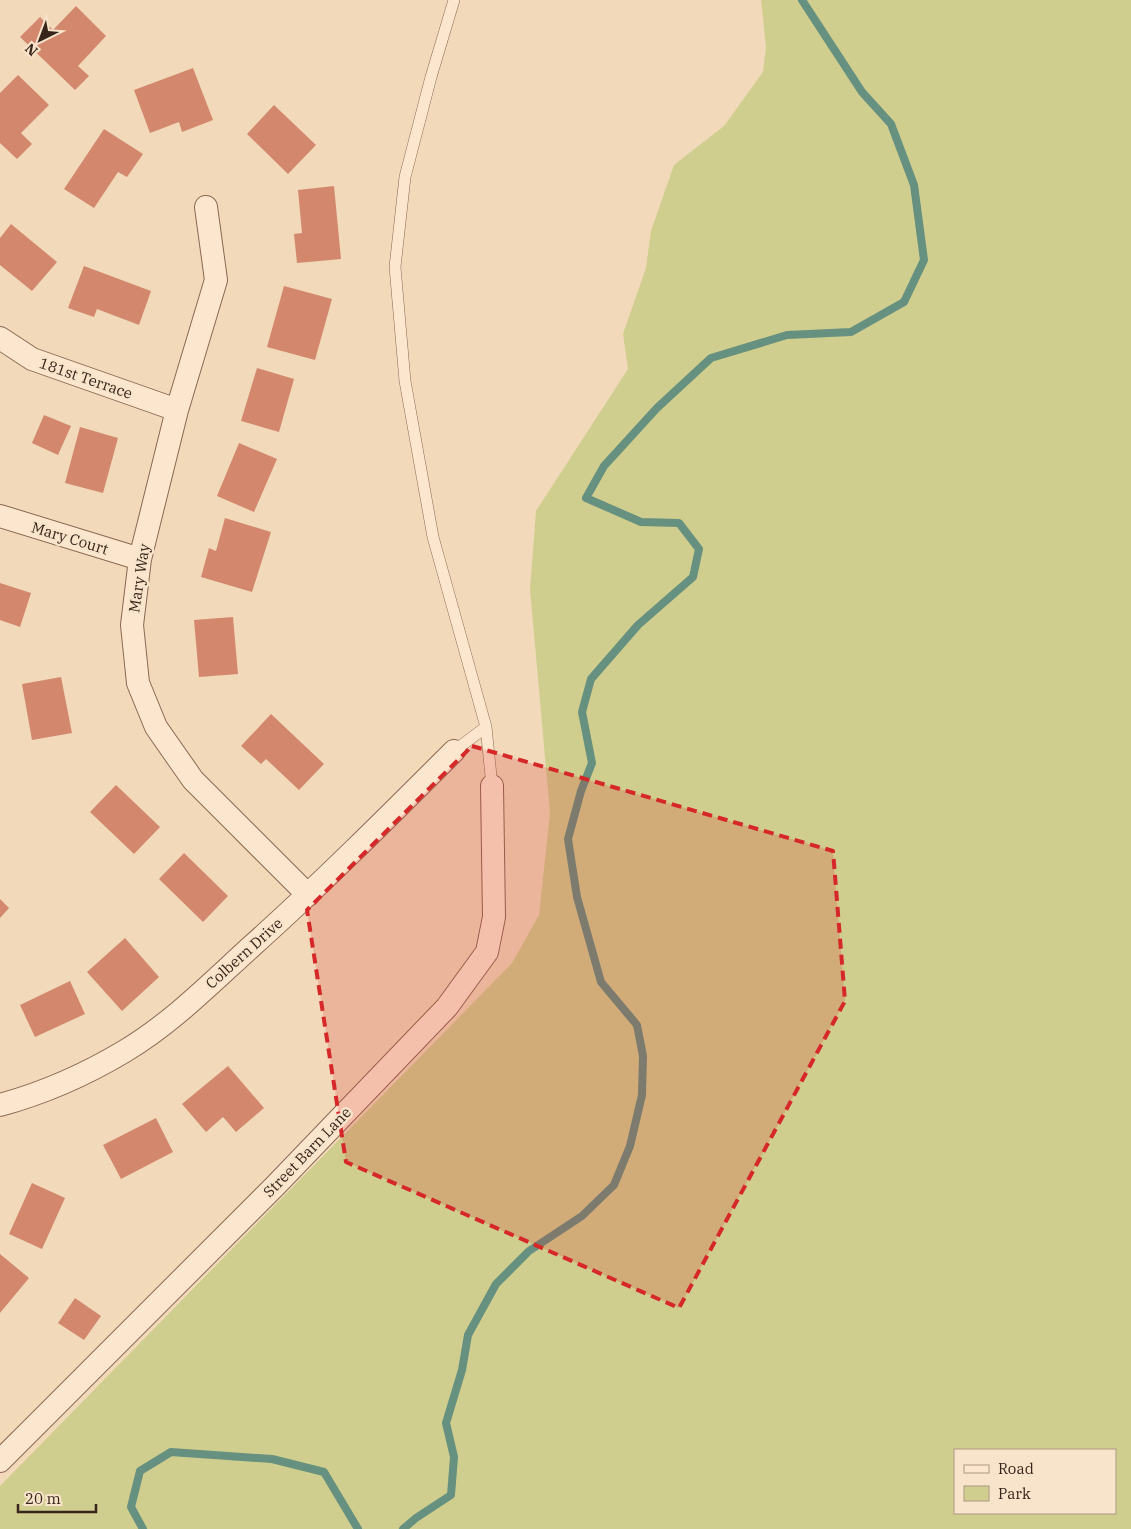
<svg xmlns="http://www.w3.org/2000/svg" width="1131" height="1529" viewBox="0 0 1131 1529" font-family="'IBM Plex Serif',serif">
<style>
.green{fill:#d0ce8e;fill-rule:evenodd}
.lines{fill:none;stroke-linecap:round;stroke-linejoin:round}
.stream{stroke:#66907f;stroke-width:8}
.building{fill:#d3886d}
.service-casing{stroke:#8a6853;stroke-width:12}
.minor-casing{stroke:#8a6853;stroke-width:24}
.service{stroke:#fce7ce;stroke-width:11}
.minor{stroke:#fce7ce;stroke-width:22}
.marked{fill:#d62828;fill-opacity:0.2;stroke:#d62828;stroke-width:4;stroke-dasharray:10 6;stroke-linejoin:round}
.labels{text-anchor:middle;dominant-baseline:central;stroke-width:5;stroke-linejoin:round;paint-order:stroke}
.street-label{font-size:15px;fill:#37241a;stroke:#f8e4cb}
</style>
<rect width="100%" height="100%" fill="#f1d9ba"/>
<path class="green" d="M761,0H1131V1529H0V1486L512,963L539,915L550,813L530,589L536,511L628,369L623,334L646,268L651,231L674,165L724,126L763,72L766,47ZM1115,1450V1513H955V1450Z"/>
<g class="lines">
<path class="stream" d="M143,1529L131,1507L140,1471L171,1452L272,1459L324,1472L358,1529
M403,1529L416,1518L451,1495L454,1457L446,1423L462,1370L468,1335L496,1284L529,1251L582,1216L614,1185L630,1146L642,1095L643,1056L637,1025L601,982L577,897L568,839L581,791L592,763L582,712L591,679L638,625L693,577L699,549L679,523L641,522L586,498L604,466L657,408L711,358L787,335L851,332L904,302L924,260L914,185L891,124L862,92L802,0"/>
</g>
<path class="building" d="M76,6L106,36L78,66L89,76L75,90L20,37L40,17L53,30Z
M193,68L213,120L182,132L179,122L150,133L134,90Z
M18,75L49,105L21,133L32,144L17,159L0,143V93Z
M274,105L316,145L288,174L247,134Z
M104,129L143,154L127,177L118,172L94,208L64,189Z
M334,186L341,259L297,263L294,234L302,233L298,190Z
M11,224L57,262L32,291L0,265V238Z
M84,266L151,291L139,325L97,309L94,317L68,308Z
M284,286L332,299L315,360L267,347Z
M257,368L294,379L279,432L241,421Z
M44,415L71,426L58,455L32,443Z
M80,427L118,438L103,493L65,483Z
M239,443L277,459L254,512L217,496Z
M225,518L271,532L252,592L201,577L209,548L216,551Z
M0,583L31,593L20,627L0,620Z
M233,617L238,674L199,677L194,620Z
M61,677L72,733L32,740L22,684Z
M271,714L324,764L299,790L266,759L261,764L241,746Z
M116,785L160,827L134,854L90,812Z
M184,853L228,896L203,922L159,879Z
M0,899L9,908L0,918Z
M125,938L159,977L122,1011L87,972Z
M70,981L85,1014L35,1037L20,1005Z
M228,1066L264,1108L236,1132L223,1117L206,1132L182,1104Z
M156,1118L173,1152L121,1179L103,1145Z
M32,1183L65,1198L42,1249L9,1234Z
M0,1254L29,1278L0,1313Z
M75,1298L101,1316L84,1340L58,1323Z"/>
<g class="lines">
<g class="service-casing">
<path id="service" d="M454,0L431,77L405,177L395,267L405,381L433,537L486,727L492,786
M454,751L486,727"/>
</g>
<g class="minor-casing">
<path id="minor" d="M206,207L216,280L177,410L140,559L132,625L138,683L156,727L193,780L308,895
M0,338L32,359L177,410
M0,516L140,559
M0,1105C44,1093 85,1075 125,1051C172,1023 212,982 253,945C322,883 388,817 454,751
M0,1461L276,1185L447,1007L487,952L494,917L492,786"/>
</g>
<use href="#service" class="service"/>
<use href="#minor" class="minor"/>
</g>
<path class="marked" d="M472,746L833,851L845,1001L679,1308L346,1162L307,910Z"/>
<g class="labels">
<g class="street-label">
<text transform="translate(86 378) rotate(19)">181st Terrace</text>
<text transform="translate(70 538) rotate(17)">Mary Court</text>
<text transform="translate(139 578) rotate(-81)">Mary Way</text>
<text transform="translate(244 953) rotate(-42)">Colbern Drive</text>
<text transform="translate(307 1152) rotate(-46)">Street Barn Lane</text>
</g>
</g>
<rect x="954" y="1449" width="162" height="65" fill="#f8e4cb" stroke="#ab9784"/>
<rect x="964" y="1465" width="25" height="8" fill="#fce7ce" stroke="#ab9784"/>
<text x="998" y="1474" font-size="15" fill="#37241a">Road</text>
<rect x="964" y="1486" width="25" height="15" fill="#d0ce8e" stroke="#ab9784"/>
<text x="998" y="1499" font-size="15" fill="#37241a">Park</text>
<g transform="translate(40 40) rotate(222)" stroke="#f8e4cb" stroke-width="4" paint-order="stroke">
<path d="M0-4L9 19L0 12L-9 19Z" fill="#37241a"/>
<text y="-8" font-size="14" font-weight="bold" text-anchor="middle" fill="#37241a">N</text>
</g>
<path d="M18 1504v8h78v-8" fill="none" stroke="#37241a" stroke-width="2.5"/>
<text x="25" y="1504" font-size="15" fill="#37241a" stroke="#f8e4cb" stroke-width="4" paint-order="stroke">20 m</text>
</svg>
